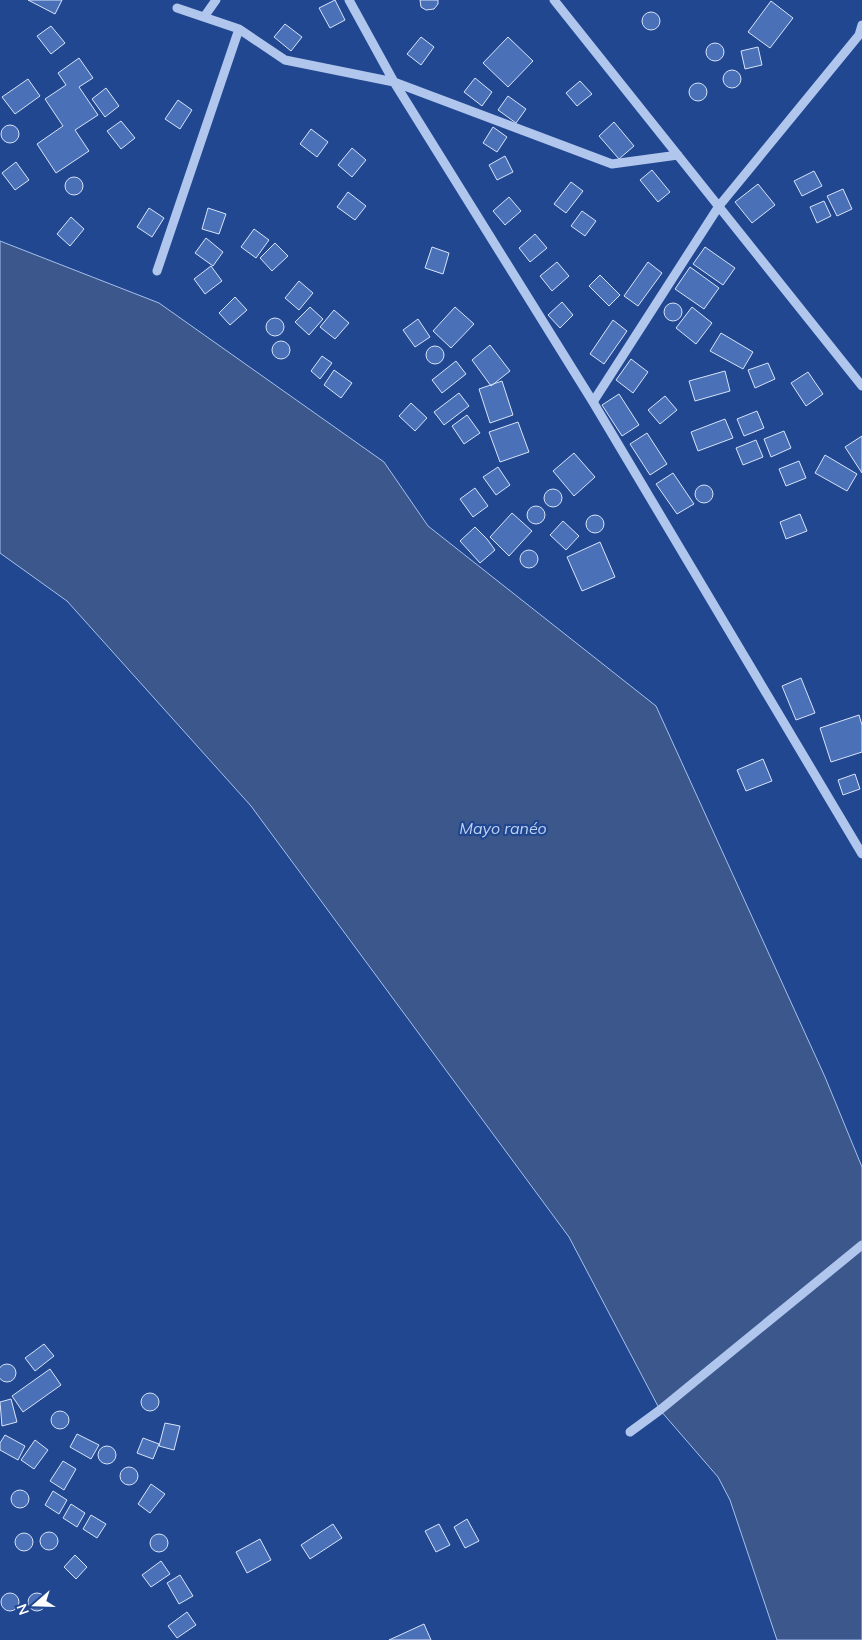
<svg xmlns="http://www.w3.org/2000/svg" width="862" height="1640" viewBox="0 0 862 1640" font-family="Mulish,sans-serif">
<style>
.water{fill:#3c578c;stroke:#a5c0ee}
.building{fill:#4a70b7;stroke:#d7e3f9}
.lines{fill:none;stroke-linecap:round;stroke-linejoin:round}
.minor{stroke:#b1c6ed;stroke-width:9}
.labels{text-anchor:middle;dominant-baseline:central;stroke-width:4.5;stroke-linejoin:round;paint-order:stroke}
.water-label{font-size:16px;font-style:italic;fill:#bdd1f3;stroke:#214790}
</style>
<rect width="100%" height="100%" fill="#214790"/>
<path class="water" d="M0,241L159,303L384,462L428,526L656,706L825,1077L862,1167V1640H777L730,1500L718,1477L660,1410L569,1237L251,806L67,601L0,553Z"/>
<path class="building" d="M28,0H62L55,14Z
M335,0L345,20L330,28L319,8Z
M420,0H438V4L434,9L426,10L421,7Z
M771,1L793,18L770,48L748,32Z
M642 21a9 9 0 1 1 18 0a9 9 0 1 1-18 0Z
M285,24L302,37L291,51L274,37Z
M51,26L65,43L51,54L37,36Z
M421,37L434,47L421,65L407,54Z
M508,37L533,61L508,87L483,63Z
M706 52a9 9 0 1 1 18 0a9 9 0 1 1-18 0Z
M758,47L762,65L745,69L741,51Z
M79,58L93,78L79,87L98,115L75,130L89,151L56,173L37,144L63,126L45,99L66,85L58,73Z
M723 79a9 9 0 1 1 18 0a9 9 0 1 1-18 0Z
M475,78L492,92L482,106L464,92Z
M28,79L40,96L15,114L2,97Z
M580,81L592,94L577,106L566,93Z
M689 92a9 9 0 1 1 18 0a9 9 0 1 1-18 0Z
M106,88L119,106L105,117L92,99Z
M508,96L526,109L516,123L498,110Z
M178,100L192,110L180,129L165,119Z
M121,121L135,138L121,149L107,131Z
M614,122L634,146L619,159L599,136Z
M1 134a9 9 0 1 1 18 0a9 9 0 1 1-18 0Z
M493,127L507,137L497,152L483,143Z
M311,129L328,142L317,157L300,144Z
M352,148L366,160L352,177L338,165Z
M505,156L513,172L497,180L489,165Z
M16,162L29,180L15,190L2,173Z
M652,170L670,192L658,202L640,180Z
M814,171L822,186L802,196L794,181Z
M65 186a9 9 0 1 1 18 0a9 9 0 1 1-18 0Z
M571,182L583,191L566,213L554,204Z
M758,184L775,205L752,223L735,202Z
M843,189L852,209L837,216L827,196Z
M348,192L366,206L355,220L337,207Z
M509,197L521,211L505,225L493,211Z
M824,201L831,216L817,223L810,207Z
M149,208L164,218L152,237L137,227Z
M208,208L226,214L219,234L202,229Z
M582,211L596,221L585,236L571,226Z
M71,217L84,229L70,246L57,234Z
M254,229L269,240L256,258L241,247Z
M535,234L547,248L530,262L519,248Z
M206,238L223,252L213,266L195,253Z
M275,243L288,256L272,271L260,258Z
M432,247L449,253L443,274L425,268Z
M705,247L735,268L723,285L693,264Z
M557,262L569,276L552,291L540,276Z
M648,262L662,273L638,306L624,296Z
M211,266L222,281L205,294L194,279Z
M690,267L719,288L704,309L675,289Z
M600,275L620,295L609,306L589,286Z
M299,281L313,293L299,310L285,298Z
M235,297L247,310L230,325L219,313Z
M562,302L573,315L560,328L548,315Z
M664 312a9 9 0 1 1 18 0a9 9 0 1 1-18 0Z
M310,307L323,319L309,335L295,322Z
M455,307L474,324L451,348L433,331Z
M692,307L712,323L696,344L676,328Z
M334,310L349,323L335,339L320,327Z
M266 327a9 9 0 1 1 18 0a9 9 0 1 1-18 0Z
M418,319L430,337L415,347L403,330Z
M613,320L627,331L604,364L590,354Z
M721,333L753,352L743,369L710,351Z
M272 350a9 9 0 1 1 18 0a9 9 0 1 1-18 0Z
M490,345L510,371L491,386L472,360Z
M426 355a9 9 0 1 1 18 0a9 9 0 1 1-18 0Z
M322,356L332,363L320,379L311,371Z
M631,359L648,372L633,393L616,380Z
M456,361L466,374L442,393L432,380Z
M768,363L775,379L755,388L748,370Z
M334,370L352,383L341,398L324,385Z
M725,371L730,391L695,401L689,381Z
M808,372L823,394L806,406L791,383Z
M502,381L513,415L490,423L479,389Z
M459,393L469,406L444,425L434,412Z
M619,394L639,425L622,436L602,405Z
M665,396L677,410L660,424L648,410Z
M411,403L427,418L415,431L399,416Z
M757,411L764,428L744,436L737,419Z
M467,415L480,433L464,444L452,426Z
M725,419L733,438L698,451L691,432Z
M518,422L529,452L500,462L489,432Z
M784,431L791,448L771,457L764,439Z
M647,433L667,464L650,475L630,444Z
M862,436V473L845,447Z
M756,440L763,457L743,465L736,448Z
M574,453L595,477L574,496L553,471Z
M825,455L857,474L847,491L815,473Z
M799,461L806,478L786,486L779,469Z
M498,467L510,485L496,495L483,477Z
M673,473L694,504L677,514L656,484Z
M695 494a9 9 0 1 1 18 0a9 9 0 1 1-18 0Z
M475,488L488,506L473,517L460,499Z
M544 498a9 9 0 1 1 18 0a9 9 0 1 1-18 0Z
M527 515a9 9 0 1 1 18 0a9 9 0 1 1-18 0Z
M512,513L532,531L509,556L490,537Z
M800,514L807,531L786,539L780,522Z
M586 524a9 9 0 1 1 18 0a9 9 0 1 1-18 0Z
M563,521L579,536L566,550L550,535Z
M475,527L487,539L495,550L480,563L460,541Z
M600,542L615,577L582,591L567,557Z
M520 559a9 9 0 1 1 18 0a9 9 0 1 1-18 0Z
M801,678L815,713L796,720L782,686Z
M859,715L862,725V752L831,762L820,728Z
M763,759L772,781L746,791L737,770Z
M855,774L860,789L843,795L838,780Z
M44,1344L54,1356L35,1371L25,1358Z
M-2 1373a9 9 0 1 1 18 0a9 9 0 1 1-18 0Z
M50,1369L61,1385L23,1412L12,1396Z
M141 1402a9 9 0 1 1 18 0a9 9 0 1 1-18 0Z
M11,1399L17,1422L2,1426L0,1402Z
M51 1420a9 9 0 1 1 18 0a9 9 0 1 1-18 0Z
M165,1423L180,1426L174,1450L159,1446Z
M77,1434L99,1445L91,1459L70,1447Z
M5,1435L25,1446L18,1460L0,1450V1443Z
M143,1438L159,1444L153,1459L137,1453Z
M35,1440L48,1450L34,1469L21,1460Z
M98 1455a9 9 0 1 1 18 0a9 9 0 1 1-18 0Z
M63,1461L76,1469L64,1490L50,1481Z
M120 1476a9 9 0 1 1 18 0a9 9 0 1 1-18 0Z
M151,1484L165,1494L150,1513L138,1504Z
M11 1499a9 9 0 1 1 18 0a9 9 0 1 1-18 0Z
M53,1491L67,1500L59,1514L45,1505Z
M71,1504L85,1513L77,1527L63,1518Z
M91,1515L106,1524L97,1538L83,1529Z
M467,1519L479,1541L465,1548L454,1527Z
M333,1524L342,1538L310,1559L301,1545Z
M439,1524L450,1545L436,1552L425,1531Z
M40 1541a9 9 0 1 1 18 0a9 9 0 1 1-18 0Z
M15 1542a9 9 0 1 1 18 0a9 9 0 1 1-18 0Z
M150 1543a9 9 0 1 1 18 0a9 9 0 1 1-18 0Z
M260,1539L271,1560L247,1573L236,1552Z
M75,1555L87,1567L76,1579L64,1567Z
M161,1561L170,1574L151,1587L142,1575Z
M180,1575L193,1596L179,1604L167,1583Z
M1 1602a9 9 0 1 1 18 0a9 9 0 1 1-18 0Z
M28 1602a9 9 0 1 1 18 0a9 9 0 1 1-18 0Z
M187,1612L196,1625L177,1638L168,1626Z
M424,1624L431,1640H389Z"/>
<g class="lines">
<path class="minor" d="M349,0L394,82L593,402L862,854
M554,0L862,386
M177,8L239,29L285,60L394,82L612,164L678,155
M204,17L216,0
M157,271L239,29
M593,402L719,206L859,35L862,25
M630,1432L660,1410L862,1245"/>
</g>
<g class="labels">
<g class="water-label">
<text x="503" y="828">Mayo ranéo</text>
</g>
</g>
<g transform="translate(35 1605) rotate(250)" stroke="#214790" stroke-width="4" paint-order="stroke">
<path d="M0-4L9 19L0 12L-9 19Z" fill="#ffffff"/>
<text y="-8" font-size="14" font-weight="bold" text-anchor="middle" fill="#ffffff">N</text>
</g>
</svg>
